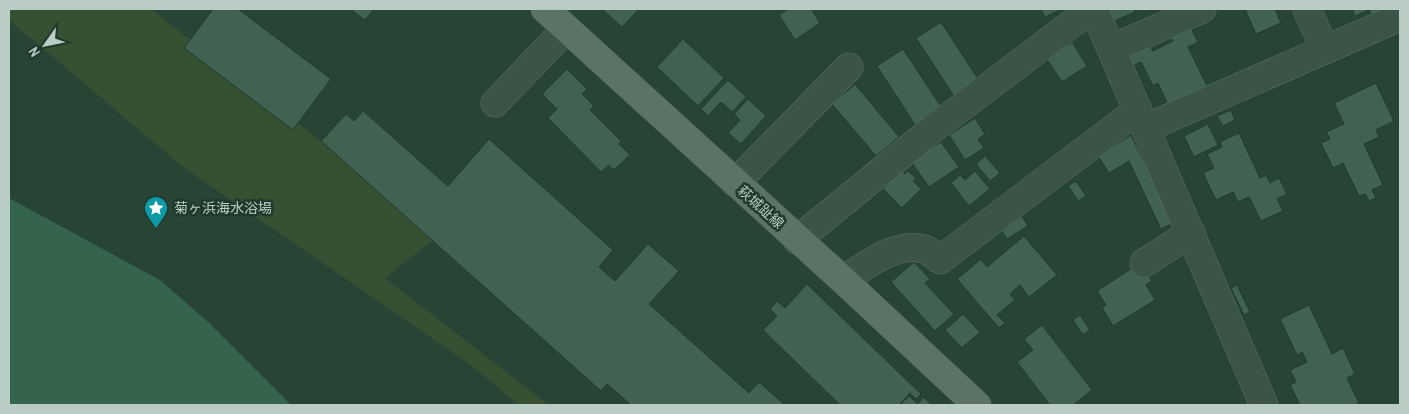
<svg xmlns="http://www.w3.org/2000/svg" width="1409" height="414" viewBox="0 0 1409 414" font-family="'Archivo Narrow','Noto Sans JP',sans-serif">
<style>
.green{fill:#365032}
.water{fill:#35644d}
.building{fill:#416151;stroke:#223b2f}
.lines{fill:none;stroke-linecap:round;stroke-linejoin:round}
.minor-casing{stroke:#5a7166;stroke-width:29}
.major-casing{stroke:#486054;stroke-width:29}
.minor{stroke:#3c5348;stroke-width:28}
.major{stroke:#5a7366;stroke-width:28}
.labels{text-anchor:middle;dominant-baseline:central;stroke-width:5;stroke-linejoin:round;paint-order:stroke}
.street-label{font-size:14px;fill:#b9cdc4;stroke:#20392d}
.poi-label{font-size:14px;fill:#b9cdc4;stroke:#20392d;text-anchor:start}
</style>
<rect width="100%" height="100%" fill="#274435"/>
<path class="green" d="M9,9H151L441,234L385,278L549,405H519L468,363L183,167L9,20Z"/>
<path class="water" d="M9,198L160,280L208,322L291,405H9Z"/>
<path class="building" d="M213,9H238L331,79L293,130L184,48Z
M350,9H374L365,20Z
M602,9H639L622,27Z
M788,9H811L820,23L795,40L779,15Z
M1041,9H1062L1045,17Z
M1107,9H1134L1135,12L1112,22Z
M1245,9H1275L1281,23L1256,34Z
M1352,9H1385L1371,15L1369,10L1355,16Z
M941,22L978,79L954,96L916,38Z
M1191,28L1198,42L1188,47L1207,86L1168,105L1158,83L1153,86L1141,62L1132,66L1128,57L1150,46L1153,51L1173,41L1171,38Z
M683,39L724,78L698,106L657,67Z
M1072,42L1087,66L1062,82L1046,58Z
M903,49L942,108L915,125L877,66Z
M567,69L587,89L582,94L594,106L590,110L621,141L619,144L630,155L614,170L609,165L601,172L548,118L557,109L542,94Z
M728,80L746,97L732,112L721,102L708,116L701,109Z
M1376,83L1394,121L1376,130L1379,137L1364,144L1383,185L1372,190L1376,198L1369,201L1365,194L1359,196L1343,163L1333,168L1321,143L1330,139L1326,132L1344,124L1334,103Z
M855,84L899,137L876,156L832,104Z
M748,99L766,116L741,144L728,133L740,120L734,114Z
M1231,110L1235,120L1223,126L1217,116Z
M363,111L448,186L489,139L613,250L599,267L615,281L648,244L679,271L649,304L749,393L759,382L785,405H631L607,384L601,391L321,141L346,114L354,121Z
M975,118L985,134L978,139L984,148L965,160L949,135Z
M1208,124L1218,145L1194,157L1184,136Z
M1239,133L1260,178L1266,175L1270,183L1279,178L1287,194L1277,199L1283,211L1261,221L1249,197L1238,202L1233,192L1216,200L1203,173L1214,168L1207,154L1222,147L1220,142Z
M1131,135L1174,223L1161,229L1129,161L1109,173L1098,156Z
M941,142L959,167L929,187L910,160L929,147L930,149Z
M985,156L1000,173L990,181L976,164Z
M902,170L905,174L908,171L916,178L913,181L921,189L902,208L883,189Z
M975,171L990,189L969,206L951,183L960,175L965,180Z
M1076,181L1086,196L1078,201L1068,186Z
M1022,216L1028,226L1007,239L1001,229Z
M1024,236L1057,275L1029,297L1020,285L1010,294L1015,300L997,315L1005,323L999,328L957,279L981,259L987,267Z
M914,262L930,279L925,283L954,314L935,331L891,282Z
M1140,263L1152,281L1146,285L1155,300L1113,326L1102,308L1106,305L1097,291Z
M807,284L921,394L916,399L910,393L899,405H840L763,330L777,316L770,309L777,301L785,308Z
M1237,285L1250,312L1244,315L1231,288Z
M1309,305L1332,354L1343,348L1355,374L1347,378L1359,403L1354,405H1300L1290,385L1296,382L1290,370L1307,362L1302,352L1297,355L1280,319Z
M963,314L980,332L962,348L945,330Z
M1080,315L1090,330L1083,335L1073,320Z
M1042,325L1092,390L1073,405H1050L1017,362L1033,350L1024,339Z
M909,396L918,404L923,397L932,405H900Z"/>
<g class="lines">
<g class="minor-casing">
<path id="minor" d="M1094,9L1264,405
M1307,9L1325,50
M1111,49L1202,9
M495,103L566,29
M1146,128L1400,17
M735,183L849,67
M797,240L934,128L1091,9
M1144,263L1191,233
M843,280C866,266 895,241 924,249C930,251 935,256 940,260L1138,110"/>
</g>
<g class="major-casing">
<path id="major" d="M545,9L843,280L977,405"/>
</g>
<use href="#minor" class="minor"/>
<use href="#major" class="major"/>
</g>
<defs>
<g id="sight-pin" transform="scale(1.25)"><path d="M0 17L-7.5 6A9.5 9.5 0 1 1 7.5 6Z" fill="#0f9aa8" stroke="#20392d"/><path d="M0-6L1.8-2.2L6-1.7L2.9 1.2L3.7 5.4L0 3.3L-3.7 5.4L-2.9 1.2L-6-1.7L-1.8-2.2Z" fill="#fff"/></g>
</defs>
<g fill-rule="evenodd">
<use href="#sight-pin" x="156" y="208"/>
</g>
<g class="labels">
<g class="street-label">
<text transform="translate(761 207) rotate(42)">萩城趾線</text>
</g>
<g class="poi-label">
<text x="174" y="208">菊ヶ浜海水浴場</text>
</g>
</g>
<rect width="1409" height="414" fill="none" stroke="#b9cdc4" stroke-width="20"/>
<g transform="translate(45 45) rotate(237)" stroke="#20392d" stroke-width="4" paint-order="stroke">
<path d="M0-4L9 19L0 12L-9 19Z" fill="#b9cdc4"/>
<text y="-8" font-size="14" font-weight="bold" text-anchor="middle" fill="#b9cdc4">N</text>
</g>
</svg>
